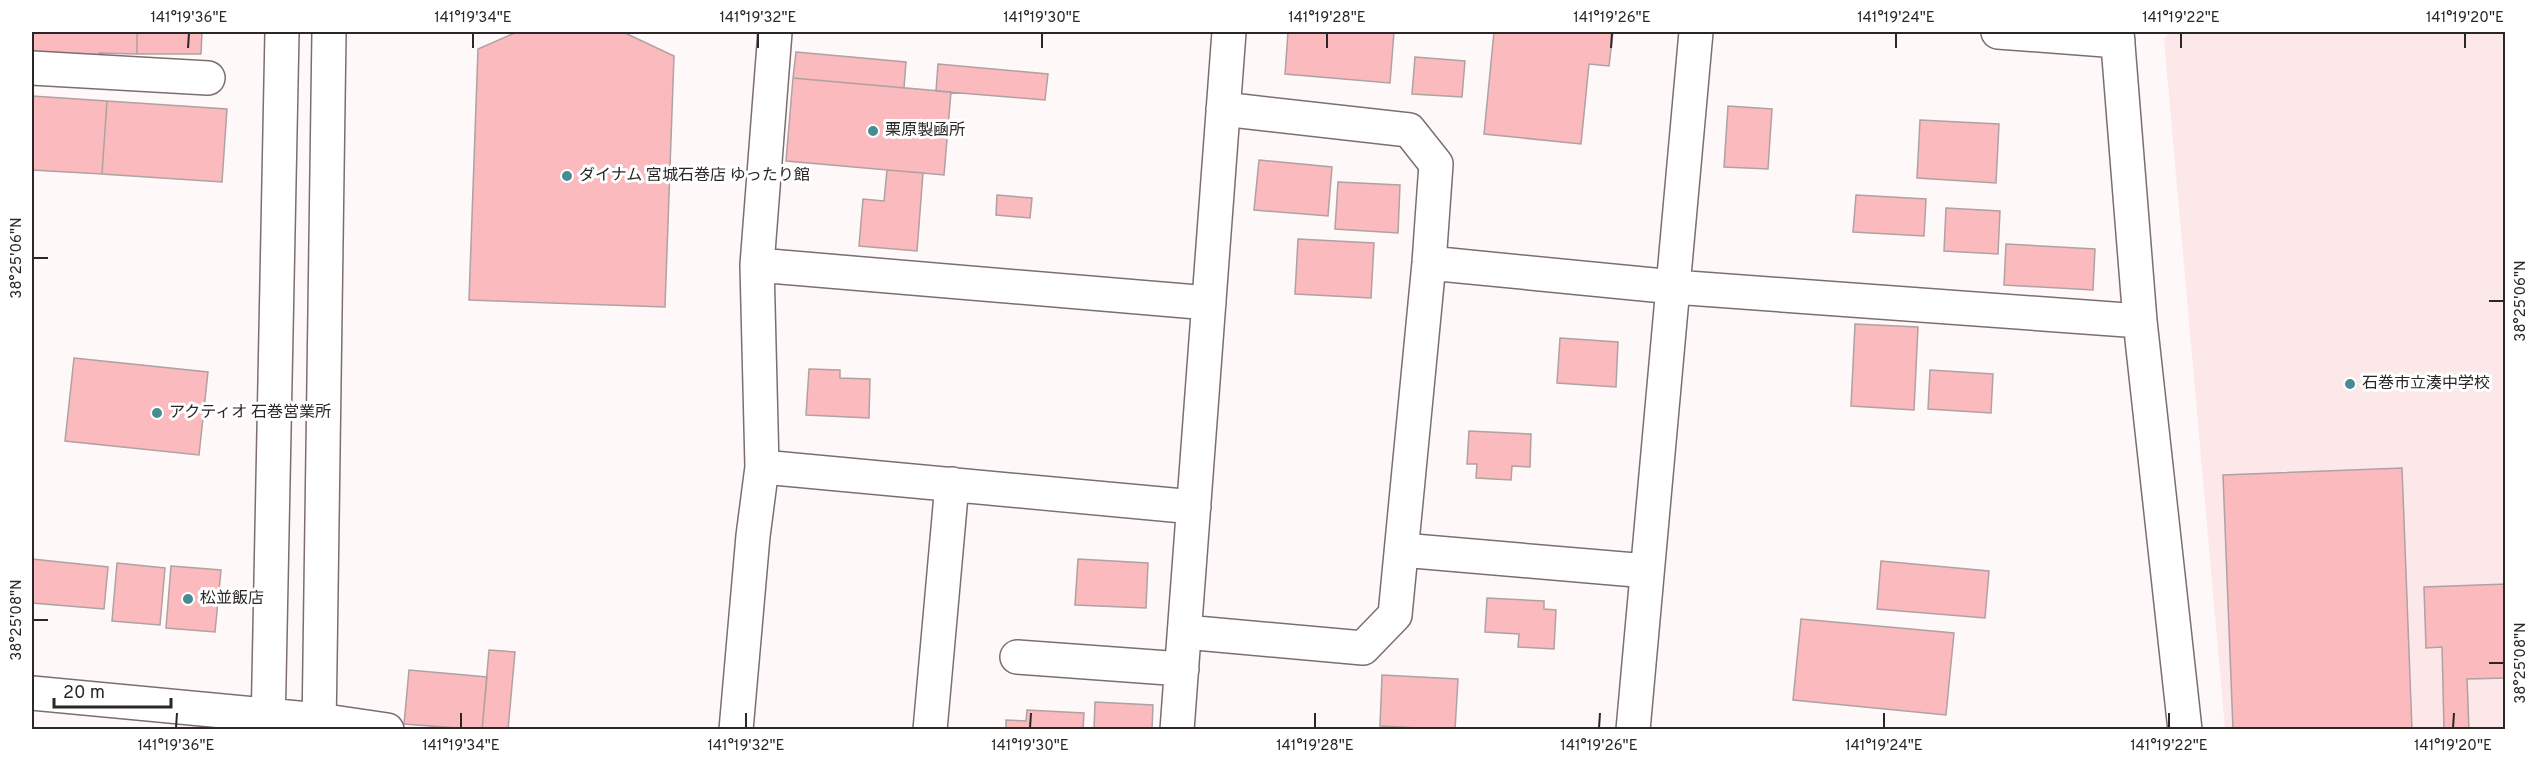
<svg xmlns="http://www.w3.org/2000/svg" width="2537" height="761" viewBox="0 0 2537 761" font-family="Overpass,'Noto Sans JP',sans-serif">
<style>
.built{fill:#fce8e9}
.building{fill:#fbbabe;stroke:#b0a1a2;stroke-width:1.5}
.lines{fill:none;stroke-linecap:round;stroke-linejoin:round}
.minor-casing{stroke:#7c6e6f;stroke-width:36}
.minor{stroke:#fff;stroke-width:33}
.ticks{fill:none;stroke:#2c2727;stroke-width:2}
.poi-dot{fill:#458c93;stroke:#fff;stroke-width:2}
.labels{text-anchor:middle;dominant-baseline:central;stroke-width:6;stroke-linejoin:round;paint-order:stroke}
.poi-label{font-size:16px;fill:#2c2727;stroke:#fff;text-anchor:start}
.neatline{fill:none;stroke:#2c2727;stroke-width:2}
.ticks-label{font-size:15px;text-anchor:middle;fill:#2c2727}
</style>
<rect width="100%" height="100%" fill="#fff8f8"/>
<path class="built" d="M2170,32H2505V729H2225L2164,39Z"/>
<path class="building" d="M32,32H137V54L99,53V63L32,62Z
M137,32H202L201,54H137Z
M517,32H623L674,56L665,307L469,300L478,49Z
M1288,32H1394L1390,83L1285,74Z
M1494,32H1613L1609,66L1589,64L1581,144L1484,134Z
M796,52L906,62L904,88L793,78Z
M1415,57L1465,61L1462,97L1412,94Z
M938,64L1048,74L1045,100L936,91Z
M793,78L951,92L944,175L786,161Z
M32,96L107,101L102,174L32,170Z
M107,101L227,109L222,182L102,174Z
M1728,106L1772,109L1768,169L1724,167Z
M1920,120L1999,124L1996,183L1917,178Z
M1259,160L1332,167L1328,216L1254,210Z
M887,170L923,173L917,251L859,246L863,199L884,201Z
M1338,182L1400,185L1398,233L1335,229Z
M997,195L1032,198L1030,218L996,215Z
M1856,195L1926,199L1924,236L1853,232Z
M1946,208L2000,211L1998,254L1944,251Z
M1298,239L1374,243L1371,298L1295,294Z
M2006,244L2095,249L2093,290L2004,285Z
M1855,324L1918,327L1914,410L1851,406Z
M1560,338L1618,342L1616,387L1557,383Z
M74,358L208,372L199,455L65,441Z
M809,369L840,370V378L870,379L869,418L806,415Z
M1930,370L1993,374L1991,413L1928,409Z
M1469,431L1531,434L1530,467L1512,466L1511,480L1476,478L1477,464H1467Z
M2402,468L2412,730H2233L2223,475Z
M32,559L108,567L104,609L32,603Z
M1078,559L1148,563L1146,608L1075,605Z
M1881,561L1989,571L1985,618L1877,609Z
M117,563L165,568L160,625L112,621Z
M171,566L221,570L215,632L166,628Z
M2506,584V678L2467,679L2469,730H2444L2442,647L2426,648L2424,587Z
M1487,598L1544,601V609L1556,610L1554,649L1518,647L1519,634L1485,632Z
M1801,619L1954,633L1946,715L1793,700Z
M489,650L515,652L508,730H482Z
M409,670L487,677L482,730L404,724Z
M1382,675L1458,679L1455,730L1380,726Z
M1095,702L1153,705L1152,730H1094Z
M1027,710L1084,713L1083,730H1006V720L1026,721Z"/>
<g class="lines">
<g class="minor-casing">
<path id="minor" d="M1998,32L2118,41
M2117,32L2140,321L2185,730
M32,68L208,78
M1429,263L1674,287L2140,321
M757,265L1209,303
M762,467L1194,507
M1402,550L1647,571
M1185,632L1363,648L1395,615L1429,263L1436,164L1409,130L1223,109
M1017,657L1182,669
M32,693L319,720L387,730
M268,730L282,32
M319,730L329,32
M736,730L753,536L762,467L757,265L775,32
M930,730L952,484
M1177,730L1229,32
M1633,730L1696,32"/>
</g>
<use href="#minor" class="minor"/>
</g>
<path class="ticks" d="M188,48L189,33M473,48V33M758,48V33M1042,48V33M1327,48V33M1611,48L1612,33M1896,48V33M2181,48V33M2465,48V33M33,258H48M2489,301H2504M33,620H48M2489,663H2504M176,728L177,713M461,728V713M746,728V713M1030,728L1031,713M1315,728V713M1599,728L1600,713M1884,728V713M2169,728V713M2453,728L2454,713"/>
<g class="poi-dot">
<circle cx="873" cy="131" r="6"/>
<circle cx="567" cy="176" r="6"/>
<circle cx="2350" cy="384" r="6"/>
<circle cx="157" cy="413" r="6"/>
<circle cx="188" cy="599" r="6"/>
</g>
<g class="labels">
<g class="poi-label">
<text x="885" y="131">栗原製凾所</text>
<text x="579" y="176">ダイナム 宮城石巻店 ゆったり館</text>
<text x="2362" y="384">石巻市立湊中学校</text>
<text x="169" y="413">アクティオ 石巻営業所</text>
<text x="200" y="599">松並飯店</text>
</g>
</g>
<rect width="2537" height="761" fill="none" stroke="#ffffff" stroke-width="66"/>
<path d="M54 698v9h117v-9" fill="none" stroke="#2c2727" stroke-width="3"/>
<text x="63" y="698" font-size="18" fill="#2c2727" stroke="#ffffff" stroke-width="4.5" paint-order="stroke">20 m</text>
<rect x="33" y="33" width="2471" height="695" class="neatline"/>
<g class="ticks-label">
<text x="189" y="22">141°19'36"E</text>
<text x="473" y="22">141°19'34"E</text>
<text x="758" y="22">141°19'32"E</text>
<text x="1042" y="22">141°19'30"E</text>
<text x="1327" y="22">141°19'28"E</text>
<text x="1612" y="22">141°19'26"E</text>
<text x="1896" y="22">141°19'24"E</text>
<text x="2181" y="22">141°19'22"E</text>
<text x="2465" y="22">141°19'20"E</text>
<text transform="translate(16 258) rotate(-90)" y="5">38°25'06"N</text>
<text transform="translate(2520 301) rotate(-90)" y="5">38°25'06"N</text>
<text transform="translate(16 620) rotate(-90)" y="5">38°25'08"N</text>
<text transform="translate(2520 663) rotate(-90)" y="5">38°25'08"N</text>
<text x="176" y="750">141°19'36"E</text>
<text x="461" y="750">141°19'34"E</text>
<text x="746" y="750">141°19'32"E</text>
<text x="1030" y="750">141°19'30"E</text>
<text x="1315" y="750">141°19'28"E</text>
<text x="1599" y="750">141°19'26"E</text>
<text x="1884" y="750">141°19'24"E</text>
<text x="2169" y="750">141°19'22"E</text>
<text x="2453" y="750">141°19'20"E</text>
</g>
</svg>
